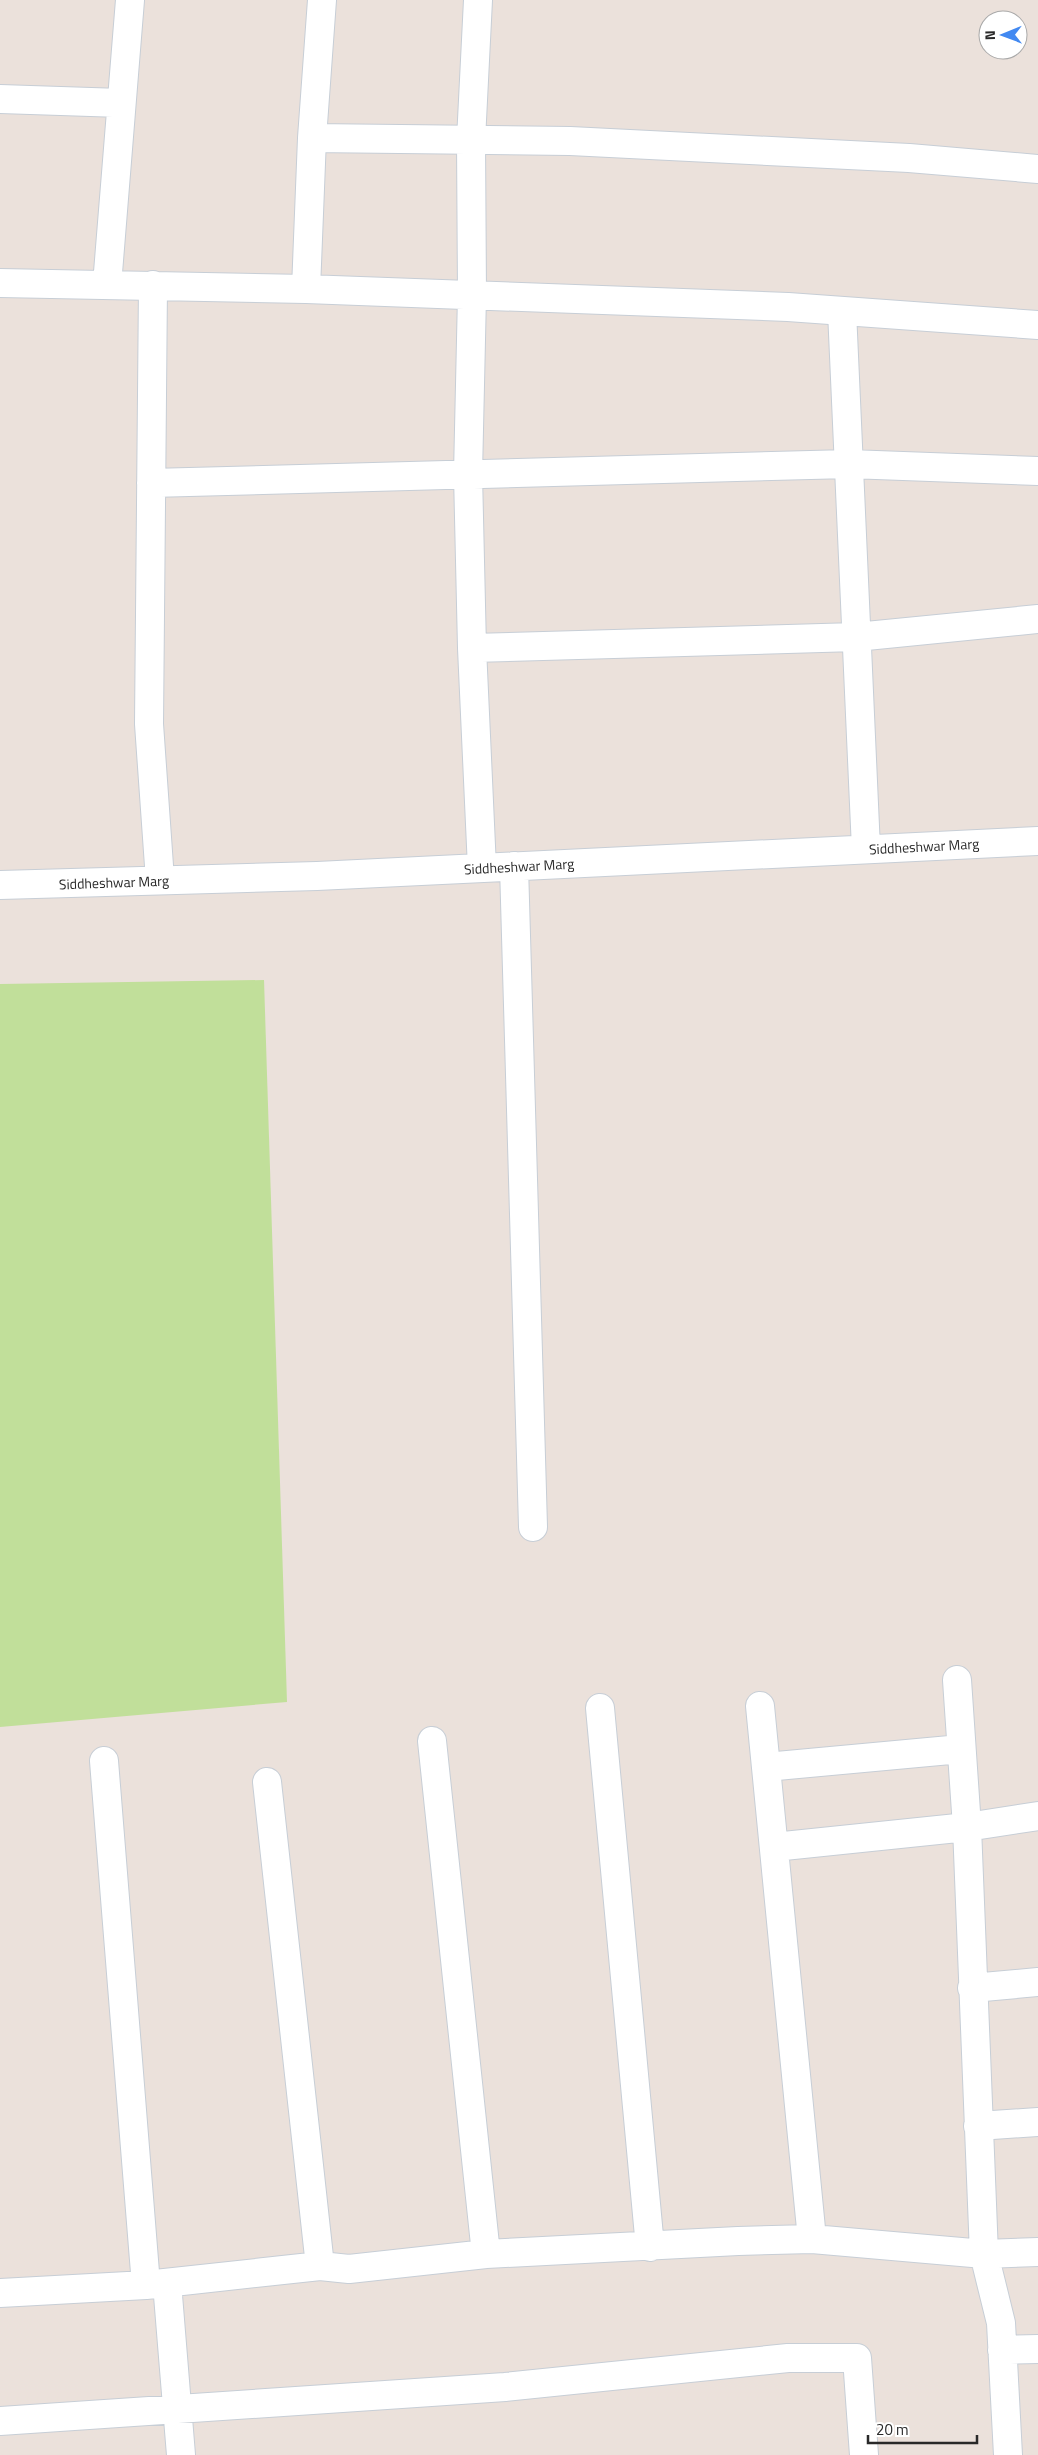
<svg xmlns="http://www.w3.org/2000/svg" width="1038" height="2455" viewBox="0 0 1038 2455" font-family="'Titillium Web',sans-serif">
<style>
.green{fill:#c1df9a}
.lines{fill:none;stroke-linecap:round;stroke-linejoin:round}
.minor-casing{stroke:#c7ced6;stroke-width:30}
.minor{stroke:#fff;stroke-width:28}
.labels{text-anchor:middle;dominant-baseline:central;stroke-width:5;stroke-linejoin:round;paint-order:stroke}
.street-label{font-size:14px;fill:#292929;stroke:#fff}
</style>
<rect width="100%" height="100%" fill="#ebe1db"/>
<path class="green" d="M264,980L287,1702L0,1727V984Z"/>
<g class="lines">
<g class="minor-casing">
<path id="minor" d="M478,0L471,140L472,295L468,474L472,648L482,868
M0,99L121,103
M312,138L570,141L909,158L1038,169
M0,283L306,289L788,307L1038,325
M107,285L130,0
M153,285L149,724L160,880
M306,289L312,138L322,0
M842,311L866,849
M151,483L849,464L1038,471
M472,648L856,637L1038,619
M514,866L533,1527
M0,885L317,876L1038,841
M957,1680L967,1827L984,2254L1001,2323L1008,2455
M760,1706L812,2239
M600,1708L650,2247
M432,1741L486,2254
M104,1761L146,2285
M766,1767L961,1749
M267,1782L320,2266
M774,1847L967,1827L1038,1816
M972,1988L1038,1982
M978,2126L1038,2122
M167,2283L181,2455
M0,2293L146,2285L320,2266L349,2269L486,2254L738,2241L812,2239L984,2254L1038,2252
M1002,2350L1038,2349
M0,2421L505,2387L788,2358H857L864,2455"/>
</g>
<use href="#minor" class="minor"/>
</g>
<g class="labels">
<g class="street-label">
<text transform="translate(924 846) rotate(-3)">Siddheshwar Marg</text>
<text transform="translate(519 866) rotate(-3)">Siddheshwar Marg</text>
<text transform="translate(114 882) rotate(-2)">Siddheshwar Marg</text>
</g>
</g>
<g transform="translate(1003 35) rotate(269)"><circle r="24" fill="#ffffff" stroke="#a9a9a9"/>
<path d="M0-4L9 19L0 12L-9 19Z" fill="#4289f1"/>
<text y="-8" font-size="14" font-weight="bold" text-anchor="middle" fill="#292929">N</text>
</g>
<path d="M868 2435v8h109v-8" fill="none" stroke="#292929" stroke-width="2.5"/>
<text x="876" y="2435" font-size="15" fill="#292929" stroke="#ffffff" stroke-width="4" paint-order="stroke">20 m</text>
</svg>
